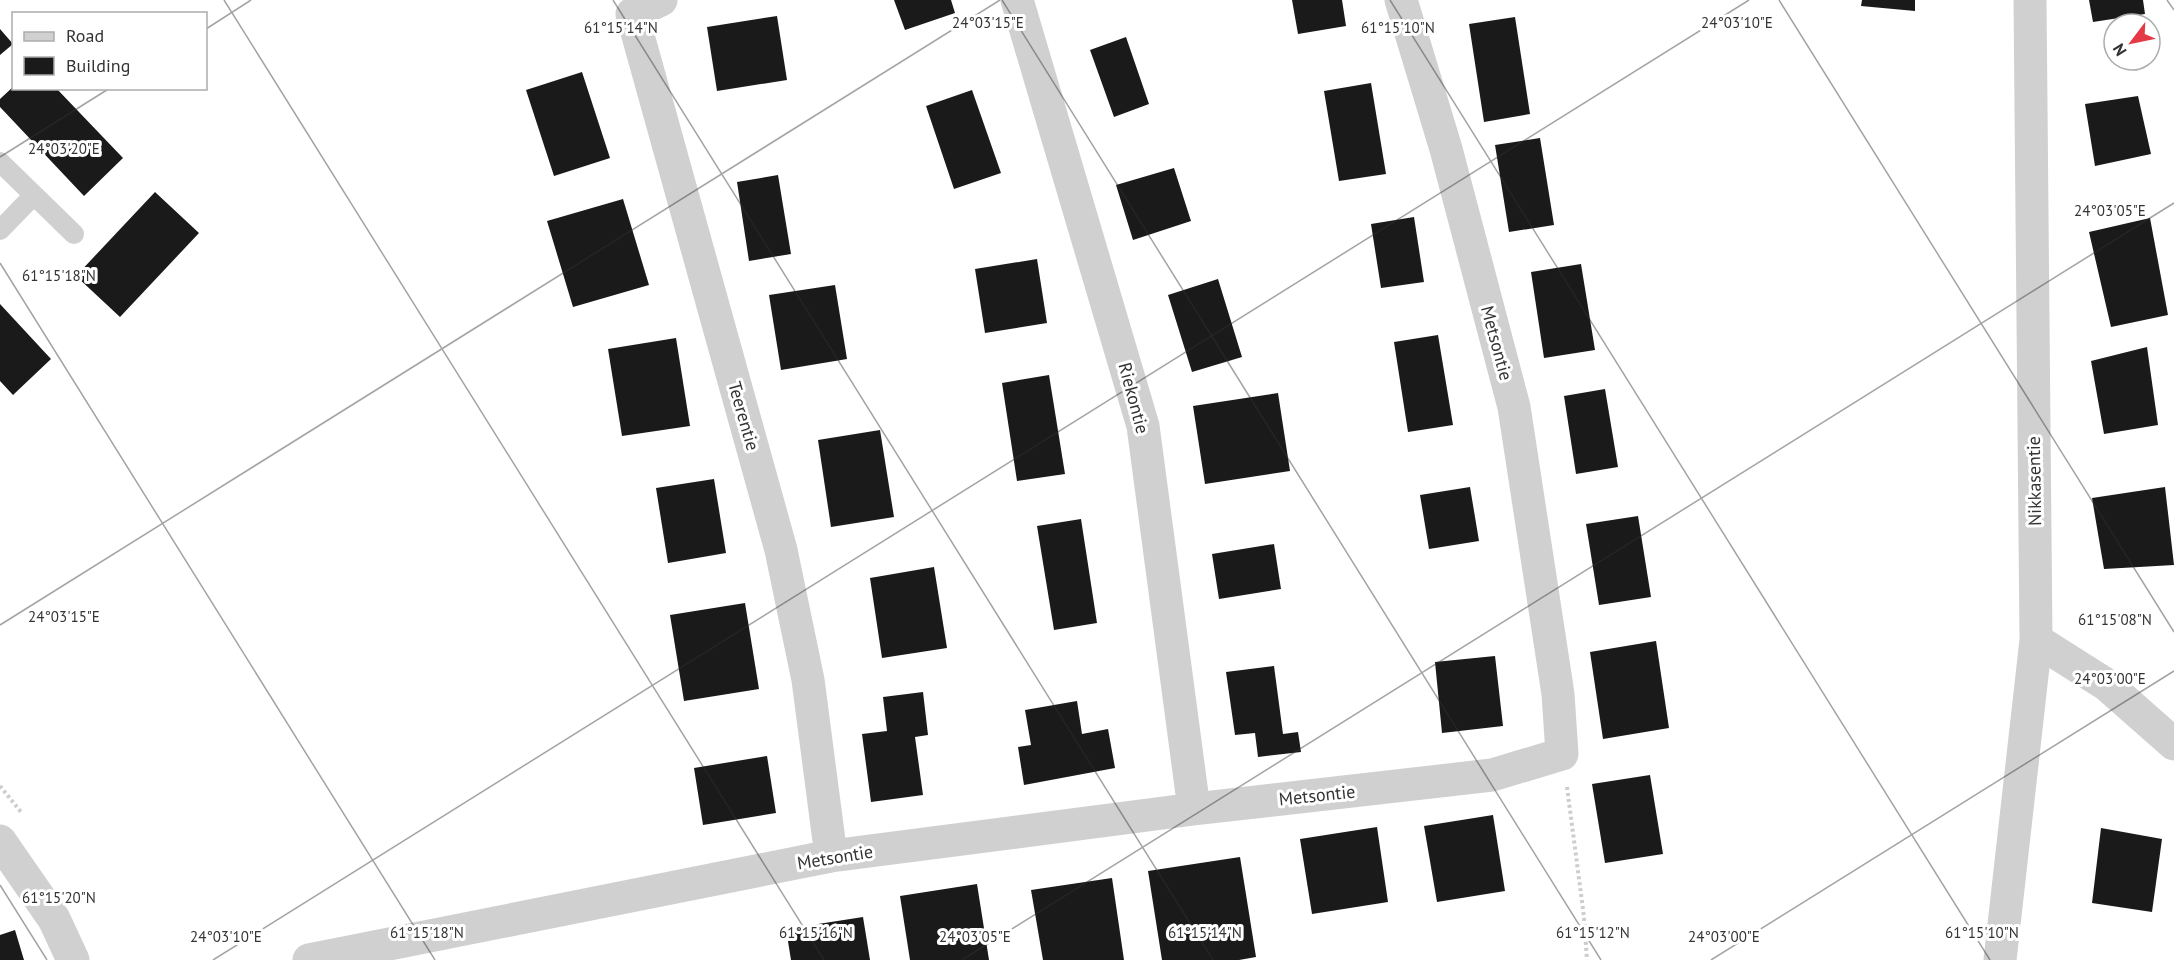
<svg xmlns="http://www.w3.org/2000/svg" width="2174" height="960" viewBox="0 0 2174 960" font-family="'PT Sans',sans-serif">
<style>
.building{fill:#1a1a1a}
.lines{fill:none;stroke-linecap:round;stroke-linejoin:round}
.path{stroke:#cdcdcd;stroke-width:4;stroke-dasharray:3 3;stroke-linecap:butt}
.lane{stroke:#d0d0d0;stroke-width:20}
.street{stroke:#d0d0d0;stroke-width:33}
.ticks{fill:none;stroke:#333;stroke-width:1.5;stroke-opacity:0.45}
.labels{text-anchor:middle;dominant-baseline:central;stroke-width:6;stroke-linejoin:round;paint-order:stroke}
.street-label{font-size:18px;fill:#333;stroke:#fff}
.ticks-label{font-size:15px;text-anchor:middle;fill:#333;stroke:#fff;stroke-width:6;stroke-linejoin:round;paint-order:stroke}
</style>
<rect width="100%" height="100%" fill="#fff"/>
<path class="building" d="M894,0H951L955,13L905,30Z
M1292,0H1342L1346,26L1298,34Z
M1862,0H1915V11L1861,6Z
M2089,0H2143L2145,14L2093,22Z
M777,16L787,80L717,91L707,27Z
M1515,17L1530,114L1484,122L1469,24Z
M0,29L13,44L0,55Z
M1126,37L1149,104L1114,117L1090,50Z
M582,72L610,158L554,176L526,90Z
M1371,83L1386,174L1339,181L1324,91Z
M14,86V88H56L123,158L84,196L0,107V99Z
M972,90L1001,173L954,189L926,106Z
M2138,96L2151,154L2095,166L2085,104Z
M1540,138L1554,225L1509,232L1495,145Z
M1174,168L1191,221L1133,240L1116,185Z
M778,175L791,254L749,261L737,182Z
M155,192L199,233L120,317L76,276Z
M623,199L649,285L573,307L547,221Z
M1414,217L1424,282L1381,288L1371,224Z
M2150,218L2168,315L2111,327L2089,232Z
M1037,259L1047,323L985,333L975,269Z
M1581,264L1595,350L1544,358L1531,272Z
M1218,279L1242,357L1192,372L1168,295Z
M835,285L847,359L781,370L769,295Z
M0,304L51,359L13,395L0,381Z
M1438,335L1453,425L1408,432L1394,342Z
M676,338L690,426L622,436L608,349Z
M2147,347L2158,425L2104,434L2091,361Z
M1049,375L1065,474L1017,481L1002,383Z
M1605,389L1618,467L1576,474L1564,396Z
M1278,393L1290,471L1205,484L1193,406Z
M880,430L894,517L831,527L818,440Z
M714,479L726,553L668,563L656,488Z
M1470,487L1479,541L1429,549L1420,495Z
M2165,487L2174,565L2104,569L2092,498Z
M1638,516L1651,597L1599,605L1586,524Z
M1081,519L1097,623L1054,630L1037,526Z
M1274,544L1281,589L1219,599L1212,554Z
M934,567L947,648L882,658L870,578Z
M745,603L759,689L684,701L670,615Z
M1656,641L1669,728L1603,739L1590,652Z
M1495,656L1503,726L1442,733L1435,662Z
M1274,666L1283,734L1298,732L1301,752L1258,757L1255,733L1235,735L1226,672Z
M923,692L928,735L915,737L923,795L871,802L862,734L887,731L883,697Z
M1077,701L1082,734L1108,729L1115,768L1024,785L1018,747L1031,745L1025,710Z
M767,756L776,813L703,825L694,768Z
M1650,775L1663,854L1605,863L1592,784Z
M1493,815L1505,891L1437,902L1424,826Z
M1377,827L1388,902L1312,914L1300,839Z
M2101,828L2162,839L2152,912L2092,903Z
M1240,857L1256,957L1239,960H1162L1148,871Z
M1112,878L1124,960H1043L1031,890Z
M977,884L989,960H910L900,896Z
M863,917L870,960H791L786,929Z
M15,930L24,960H0V935Z"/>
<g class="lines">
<path class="path" d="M0,786L21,812
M1567,787L1584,917L1587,960"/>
<path class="lane" d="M0,162L74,234
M0,230L34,195"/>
<path class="street" d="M661,0L632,14L781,550L808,680L831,856
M1017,0L1143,426L1194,809
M2036,640L2107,685L2174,744
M0,841L54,919L73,960
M309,960L831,856L1194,809L1492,775L1562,754L1558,694L1514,407L1446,149L1401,0
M2000,960L2036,640L2030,0"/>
</g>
<path class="ticks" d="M224,0L824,960M613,0L1213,960M1002,0L1601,960M1390,0L1990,960M1779,0L2174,632M2167,0L2174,10M206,29L251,0M0,157L110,88M0,263L435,960M0,625L1000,0M0,885L47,960M213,960L1749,0M962,960L2174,203M1711,960L2174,671"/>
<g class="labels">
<g class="street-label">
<text transform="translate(1497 343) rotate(75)">Metsontie</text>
<text transform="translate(1134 398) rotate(75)">Riekontie</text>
<text transform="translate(744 416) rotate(74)">Teerentie</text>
<text transform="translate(2034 481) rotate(-91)">Nikkasentie</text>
<text transform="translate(1317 795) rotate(-6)">Metsontie</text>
<text transform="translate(835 857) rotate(-9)">Metsontie</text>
</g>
</g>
<g class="ticks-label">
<text x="988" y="28">24°03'15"E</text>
<text x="1737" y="28">24°03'10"E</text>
<text x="621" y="33">61°15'14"N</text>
<text x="1398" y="33">61°15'10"N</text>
<text x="64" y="154">24°03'20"E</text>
<text x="2110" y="216">24°03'05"E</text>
<text x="59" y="281">61°15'18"N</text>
<text x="64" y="622">24°03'15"E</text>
<text x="2115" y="625">61°15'08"N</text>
<text x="2110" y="684">24°03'00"E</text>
<text x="59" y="903">61°15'20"N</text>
<text x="427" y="938">61°15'18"N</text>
<text x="816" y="938">61°15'16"N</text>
<text x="1205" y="938">61°15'14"N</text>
<text x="1593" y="938">61°15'12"N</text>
<text x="1982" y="938">61°15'10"N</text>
<text x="226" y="942">24°03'10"E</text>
<text x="975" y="942">24°03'05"E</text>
<text x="1724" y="942">24°03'00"E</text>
</g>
<rect x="12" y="12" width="195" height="78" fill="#ffffff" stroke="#adadad" stroke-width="1.5"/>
<rect x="24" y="32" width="30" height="9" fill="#d0d0d0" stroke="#adadad" stroke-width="1.5"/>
<text x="66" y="42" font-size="18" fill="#333333">Road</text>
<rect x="24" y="57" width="30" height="18" fill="#1a1a1a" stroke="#adadad" stroke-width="1.5"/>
<text x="66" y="72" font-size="18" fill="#333333">Building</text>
<g transform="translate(2132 42) rotate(238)"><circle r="28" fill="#ffffff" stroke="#adadad" stroke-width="1.5"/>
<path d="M0-4.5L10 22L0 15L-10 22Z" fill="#e63946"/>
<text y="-9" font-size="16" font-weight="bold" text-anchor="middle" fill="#333333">N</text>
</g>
</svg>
